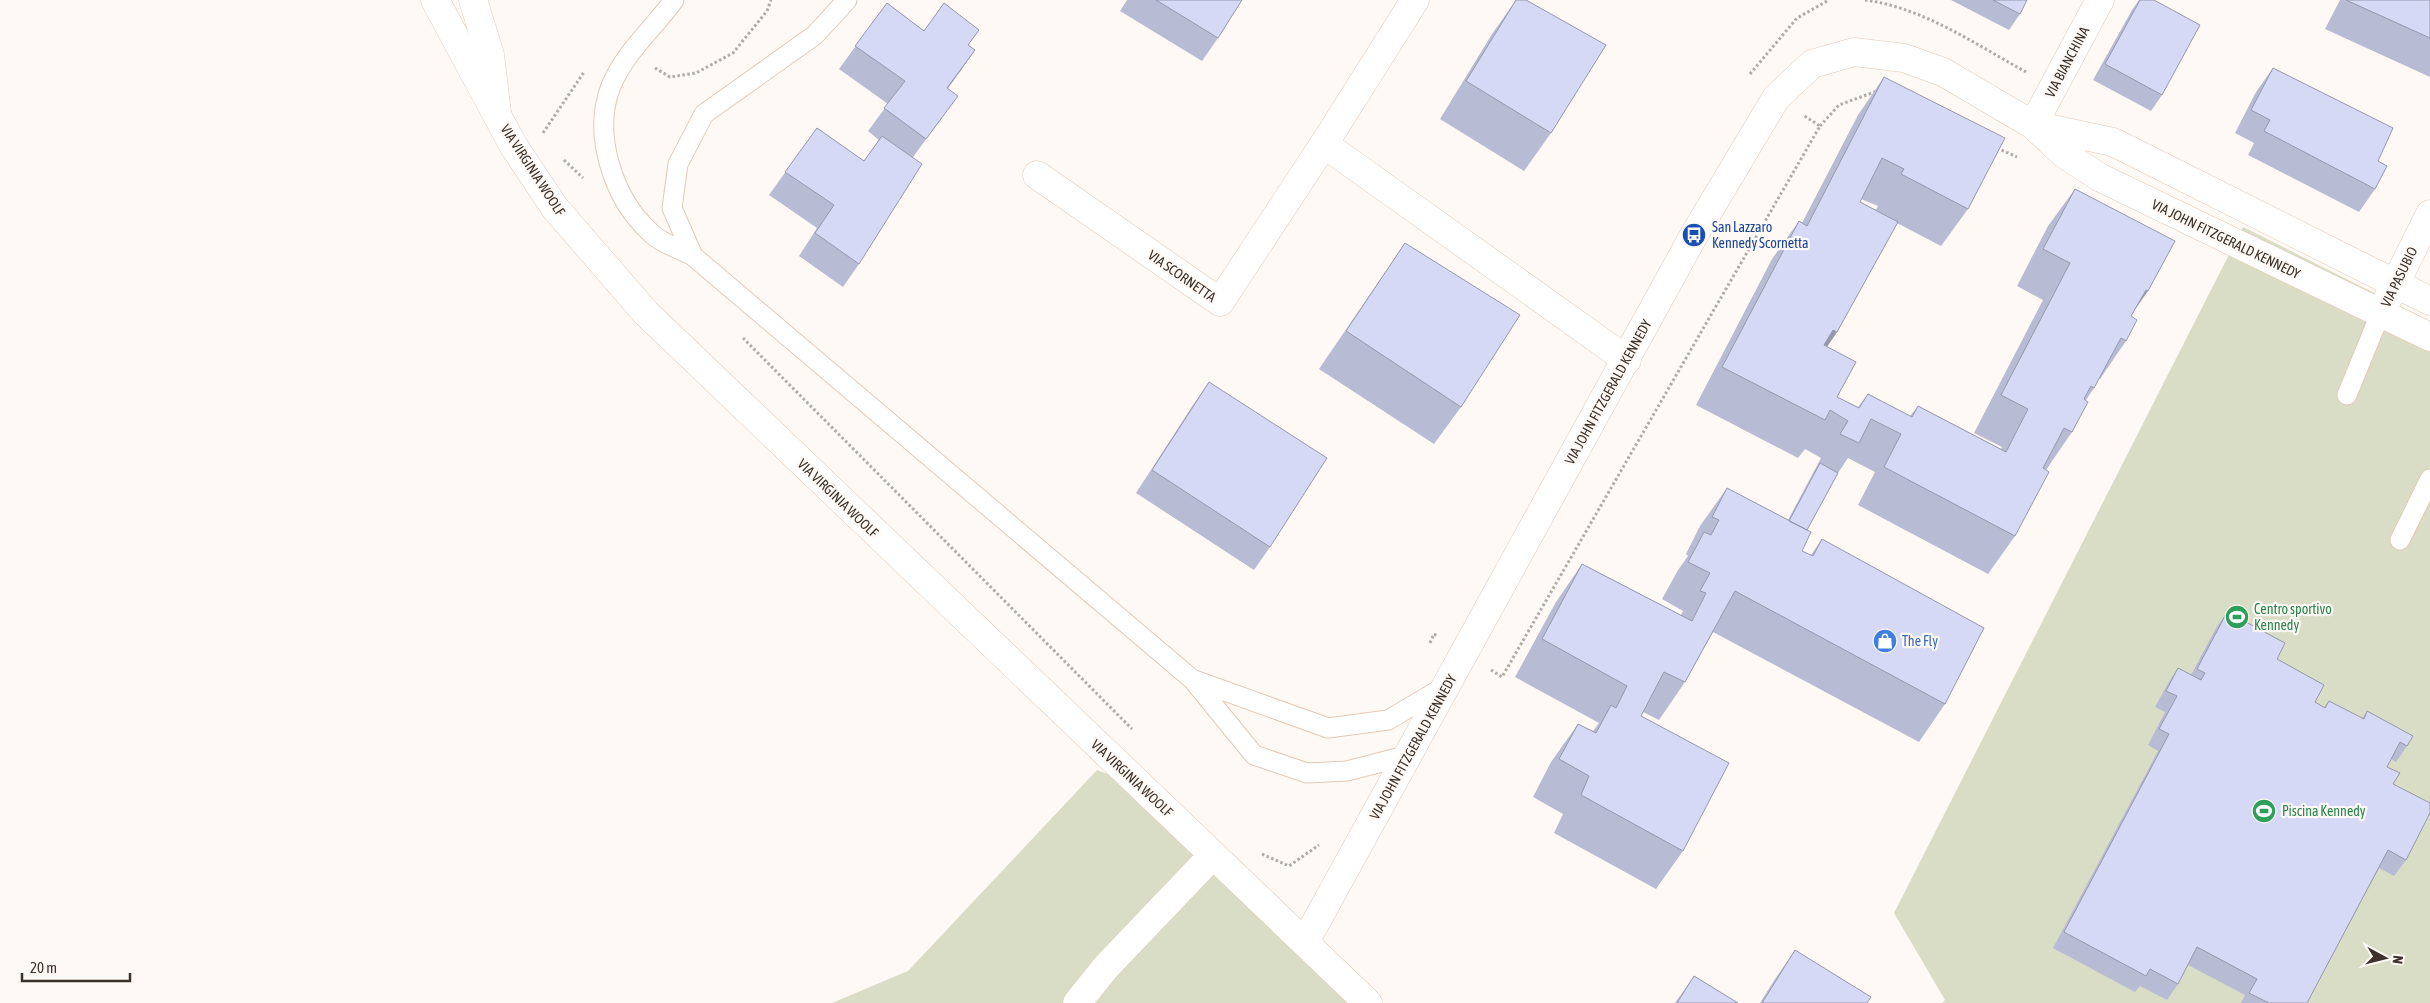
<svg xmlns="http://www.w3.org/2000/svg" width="2430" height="1003" viewBox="0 0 2430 1003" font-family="'Asap Condensed',sans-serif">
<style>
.green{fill:#d9ddc6}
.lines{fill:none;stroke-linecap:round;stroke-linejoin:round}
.service-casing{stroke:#e4c9b6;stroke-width:21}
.minor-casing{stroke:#e4c9b6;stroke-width:29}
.tertiary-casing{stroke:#e4c9b6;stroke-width:29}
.path{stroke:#b1a9a4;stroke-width:3;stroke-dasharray:2.5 2.5;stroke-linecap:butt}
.service{stroke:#fff;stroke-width:19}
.minor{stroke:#fff;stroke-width:28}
.tertiary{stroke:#fff;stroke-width:28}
.wall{fill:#b8bbd4;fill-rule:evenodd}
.shaded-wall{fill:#9698ac}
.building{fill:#d6d9f6;stroke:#9698ac}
.labels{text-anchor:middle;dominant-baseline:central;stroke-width:4.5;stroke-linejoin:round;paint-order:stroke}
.street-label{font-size:14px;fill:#3d322b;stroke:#fff9f5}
.transit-label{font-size:14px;fill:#164399;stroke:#fff9f5;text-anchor:start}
.leisure-label{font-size:14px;fill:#27864d;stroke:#fff9f5;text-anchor:start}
.shop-label{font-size:14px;fill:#366cbe;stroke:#fff9f5;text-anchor:start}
</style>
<rect width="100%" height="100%" fill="#fff9f5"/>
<path class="green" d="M2243,227L2430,321V1003H1942L1945,1000L1894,913Z
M1097,770L1158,793L1377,1003H832L908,971Z"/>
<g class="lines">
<g class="service-casing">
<path id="service" d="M674,0C653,29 625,52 611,86C592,134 613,198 650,232C660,243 680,249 693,256L1193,680L1254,755L1307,773L1347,771L1409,755
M693,256L672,208L678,164L704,114L815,35L847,0
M2347,395L2381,312
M2400,540L2430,479
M1194,680L1328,728L1388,720L1444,687"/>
</g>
<g class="minor-casing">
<path id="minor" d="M473,0L490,55L497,113
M1415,0L1324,144L1627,360
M2033,125L2113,142L2430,301
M2033,125L2100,0
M1037,175L1220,302L1324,144
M2387,300L2430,214
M1305,942L1694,235L1776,98L1812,64L1854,52L1904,58L1943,72L2033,125L2064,154L2099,177L2430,337
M1077,1003L1106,967L1213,855"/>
</g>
<g class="tertiary-casing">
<path id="tertiary" d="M435,0L513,145L555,208L646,313L1368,1003"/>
</g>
<path class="path" d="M1865,0C1924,8 1975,44 2026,72
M655,68L670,77L696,73L733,53L767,11L771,0
M1750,74L1797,18L1829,0
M1820,126L1839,105L1877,91
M543,133L584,72
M1997,148L2017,157
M564,160L583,178
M743,338L1132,729
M1430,643L1434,634L1437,636
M1491,670L1502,677L1820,126L1803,115
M1262,854L1289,866L1319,845"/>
<use href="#service" class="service"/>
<use href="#minor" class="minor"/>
<use href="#tertiary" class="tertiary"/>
</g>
<path class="wall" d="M1127,0H1242L1218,38L1202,61L1120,11Z
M1516,0L1551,133L1524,171L1440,119L1492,34Z
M1951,0H2027L2020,14L2009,30Z
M2139,0H2154L2162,95L2151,111L2093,80L2132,10Z
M2340,0H2430V77L2325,29Z
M887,3L924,31L979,30L968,45L975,50L948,88L941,119L913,157L859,264L843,287L799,256L817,228L769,195L817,128L864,161L879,140L868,131L888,104L839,69Z
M2273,68L2378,161L2375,189L2359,212L2248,155L2254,143L2235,133L2256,92Z
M1884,77L1968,209L1941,246L1897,223L1837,332L1827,347L1837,397L1858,407L1868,394L1910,416L1918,406L2001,449L2002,447L1974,433L2043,300L2017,286L2048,226L2075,189L2135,310L2131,316L2126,341L2100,379L2099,378L2094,388L2086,400L2072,432L2046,470L2015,536L1988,574L1858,505L1875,472L1848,458L1838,473L1807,530L1802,551L1811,555L1822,539L1945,704L1919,742L1713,632L1685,682L1659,720L1643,712L1641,716L1683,851L1656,889L1554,833L1563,814L1533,797L1551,762L1578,724L1593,731L1599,723L1515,677L1556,602L1582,564L1681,615L1683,611L1662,599L1678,570L1688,556L1686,554L1700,526L1727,488L1788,520L1821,458L1805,449L1798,458L1696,405L1772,259L1799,221L1802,223L1858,115ZM1861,199L1878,206L1876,210L1860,202Z
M1405,243L1461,407L1434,444L1319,369Z
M1209,382L1270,547L1254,570L1136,493L1193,405Z
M2227,612L2277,659L2315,702L2324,707L2329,701L2362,719L2367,711L2407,746L2396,762L2391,759L2387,767L2393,784L2406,860L2394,876L2379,868L2307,1003H2241L2245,995L2188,965L2178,984L2167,1000L2140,986L2135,992L2053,948L2158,751L2148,745L2165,712L2155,707L2167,685L2178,668L2191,675L2216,628Z
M1795,950L1867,1003H1760L1775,979Z
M1694,976L1738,1003H1675Z"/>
<path class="shaded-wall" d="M975,50L959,73L931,111L947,88Z
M2146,290L2148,291L2122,328Z
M1833,330L1837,332L1811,370L1806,368Z"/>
<path class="building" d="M1156,0H1242L1218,38Z
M1516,0H1526L1606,45L1551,133L1466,81Z
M1993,0H2027L2020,14Z
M2140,0H2154L2200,25L2162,95L2105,64Z
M2346,0H2430V38Z
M887,3L924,31L944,3L979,30L968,45L975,50L947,88L958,96L926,139L884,108L905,81L855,46Z
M2273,68L2393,128L2378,161L2387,166L2375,189L2264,131L2270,120L2251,110Z
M1884,77L2005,138L1968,209L1901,174L1904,169L1882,158L1860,202L1898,222L1837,332L1833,330L1824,345L1856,362L1837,397L1859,408L1868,394L1912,417L1918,406L2006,452L2028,409L2001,395L2070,263L2043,249L2075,189L2175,241L2148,291L2146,290L2131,316L2137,320L2126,341L2121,338L2094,388L2091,386L2084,399L2088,402L2072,432L2064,428L2043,468L2049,472L2015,536L1884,467L1901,434L1871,419L1859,443L1840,434L1848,421L1830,410L1825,420L1722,367L1799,221L1807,226Z
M817,128L864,161L882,136L922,164L859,264L815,233L834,205L785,172Z
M1405,243L1520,315L1461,407L1346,331Z
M1209,382L1327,458L1270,547L1152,470Z
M1820,463L1838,473L1807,530L1789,521Z
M1727,488L1811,532L1802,551L1813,556L1822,539L1984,628L1945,704L1735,591L1685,682L1664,672L1641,716L1729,763L1683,851L1581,795L1589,776L1559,759L1578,724L1596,733L1611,705L1616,708L1627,686L1542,639L1582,564L1692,621L1706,593L1700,591L1710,573L1688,562L1704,532L1711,535L1719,520L1712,517Z
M2227,612L2285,643L2277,659L2324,685L2315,702L2325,708L2329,701L2364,719L2367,711L2413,736L2407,746L2400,742L2387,767L2400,773L2393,784L2430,803V813L2406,860L2388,850L2307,1003H2269L2249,993L2257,979L2197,947L2178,984L2150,969L2146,976L2064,932L2169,734L2159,729L2177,696L2166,691L2178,668L2201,680L2205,673L2197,669Z
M1795,950L1871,997L1867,1003H1762Z
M1694,976L1738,1003H1677Z"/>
<defs>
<g id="bus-disc" transform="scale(1.25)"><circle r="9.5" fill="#1a4fb4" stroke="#fff9f5"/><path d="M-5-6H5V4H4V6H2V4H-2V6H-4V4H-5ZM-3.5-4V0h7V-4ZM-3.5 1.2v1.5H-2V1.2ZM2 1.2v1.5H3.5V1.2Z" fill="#fff"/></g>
<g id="stadium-disc" transform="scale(1.25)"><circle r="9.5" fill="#2e9e5b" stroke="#fff9f5"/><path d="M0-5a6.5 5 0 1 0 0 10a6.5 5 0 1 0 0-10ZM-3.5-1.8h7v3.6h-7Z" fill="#fff"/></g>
<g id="shop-disc" transform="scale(1.25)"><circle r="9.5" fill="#3f7fe0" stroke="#fff9f5"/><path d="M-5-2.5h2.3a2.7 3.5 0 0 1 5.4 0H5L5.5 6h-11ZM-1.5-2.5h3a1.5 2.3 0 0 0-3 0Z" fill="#fff"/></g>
</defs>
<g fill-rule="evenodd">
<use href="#bus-disc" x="1694" y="235"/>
<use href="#stadium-disc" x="2237" y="617"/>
<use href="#shop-disc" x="1885" y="641"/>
<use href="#stadium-disc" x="2264" y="811"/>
</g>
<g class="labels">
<g class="street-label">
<text transform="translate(2067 62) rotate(-62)">VIA BIANCHINA</text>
<text transform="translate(533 170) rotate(57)">VIA VIRGINIA WOOLF</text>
<text transform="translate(2226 239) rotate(26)">VIA JOHN FITZGERALD KENNEDY</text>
<text transform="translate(1182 276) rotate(35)">VIA SCORNETTA</text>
<text transform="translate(2399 277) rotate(-64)">VIA PASUBIO</text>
<text transform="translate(1608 392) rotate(-61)">VIA JOHN FITZGERALD KENNEDY</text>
<text transform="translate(838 498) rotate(44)">VIA VIRGINIA WOOLF</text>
<text transform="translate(1413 747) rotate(-61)">VIA JOHN FITZGERALD KENNEDY</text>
<text transform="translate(1132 778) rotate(43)">VIA VIRGINIA WOOLF</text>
</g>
<g class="transit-label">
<text x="1712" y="227">San Lazzaro<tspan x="1712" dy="16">Kennedy Scornetta</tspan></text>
</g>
<g class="leisure-label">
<text x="2254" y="609">Centro sportivo<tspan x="2254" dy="16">Kennedy</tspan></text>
<text x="2282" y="811">Piscina Kennedy</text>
</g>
<g class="shop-label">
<text x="1902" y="641">The Fly</text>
</g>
</g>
<g transform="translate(2385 958) rotate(97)" stroke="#fff9f5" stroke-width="4" paint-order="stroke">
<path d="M0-4L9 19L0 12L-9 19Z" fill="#3d322b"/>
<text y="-8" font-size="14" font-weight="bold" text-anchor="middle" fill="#3d322b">N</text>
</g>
<path d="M22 973v8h108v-8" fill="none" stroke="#3d322b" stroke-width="2.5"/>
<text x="30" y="973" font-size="15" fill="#3d322b" stroke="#fff9f5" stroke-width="4" paint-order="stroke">20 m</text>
</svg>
